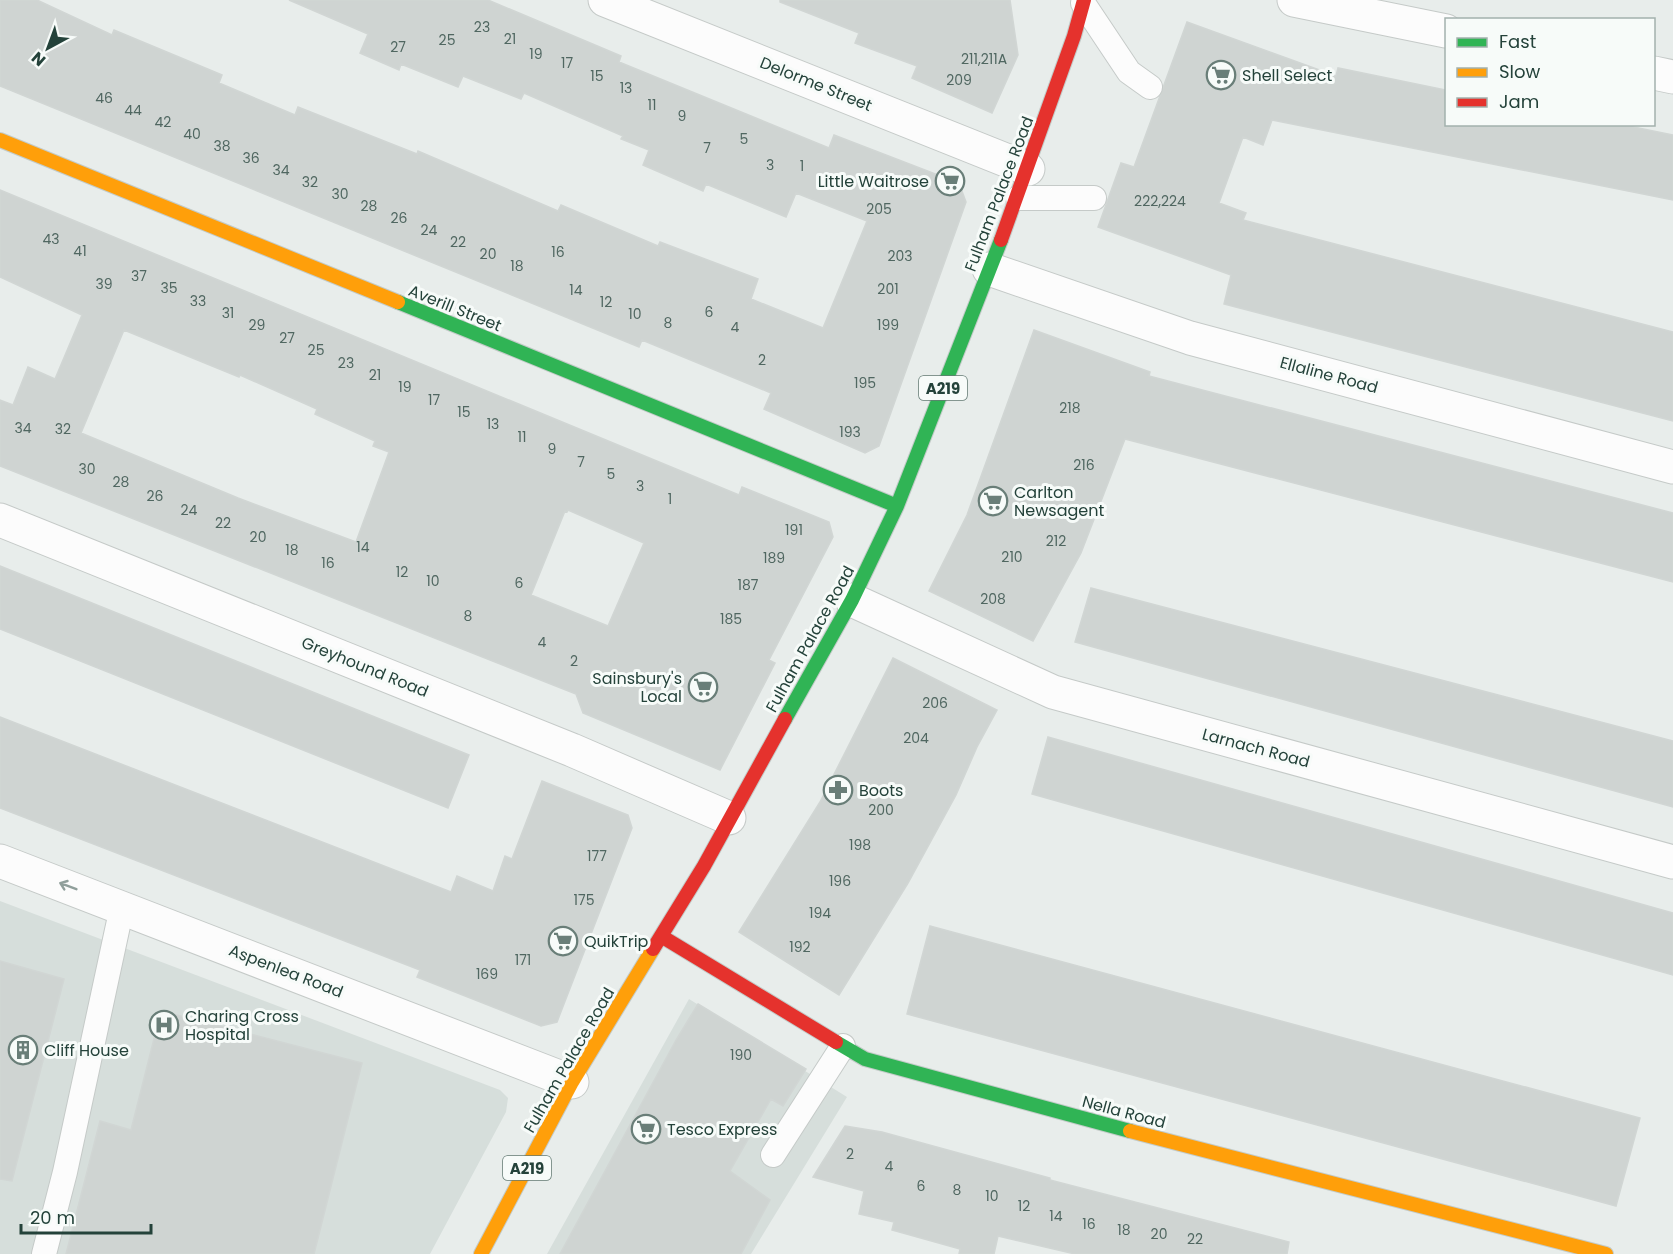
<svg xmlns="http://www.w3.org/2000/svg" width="1673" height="1254" viewBox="0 0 1673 1254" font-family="Poppins,sans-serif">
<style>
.built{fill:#d6dedb}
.building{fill:#cfd4d2;stroke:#d1d6d4;stroke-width:1.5;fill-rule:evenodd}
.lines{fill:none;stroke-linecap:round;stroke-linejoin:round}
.lane-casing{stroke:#c5cac8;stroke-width:26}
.street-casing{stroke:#c5cac8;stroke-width:35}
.fast-casing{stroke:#c3cbc8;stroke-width:16}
.slow-casing{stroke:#c3cbc8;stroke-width:16}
.jam-casing{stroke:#c3cbc8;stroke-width:16}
.lane{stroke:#fcfcfc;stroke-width:24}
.street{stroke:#fcfcfc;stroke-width:33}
.fast{stroke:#30b455;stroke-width:14}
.slow{stroke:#ff9f0a;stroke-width:14}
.jam{stroke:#e5322d;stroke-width:14}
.oneway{stroke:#909f9b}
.labels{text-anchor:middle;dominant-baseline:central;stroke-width:6;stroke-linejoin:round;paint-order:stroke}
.number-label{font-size:14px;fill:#506761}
.shield{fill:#f7fbf9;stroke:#637a73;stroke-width:1.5}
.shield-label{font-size:15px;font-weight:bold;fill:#24423a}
.poi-label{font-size:16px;fill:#24423a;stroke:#f7fbf9;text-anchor:start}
.street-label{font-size:16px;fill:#24423a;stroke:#f7fbf9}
</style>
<rect width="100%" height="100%" fill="#e8edeb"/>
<path class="built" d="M0,901L500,1090L508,1098L506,1112L430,1254H0Z
M689,999L847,1097L751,1254H547Z"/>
<path class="building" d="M0,0H37L112,35L114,30L222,75L219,83L295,115L298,107L417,154L418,151L558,211L561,205L658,246L660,242L758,279L751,299L823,328L867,221L796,193L786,217L706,184L703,191L643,165L649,150L621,139L623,136L524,93L521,99L463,76L458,87L401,64L399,70L360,53L368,34L289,0H488L621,56L619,62L829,148L834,135L959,183L966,202L879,446L865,453L764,409L771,393L642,340L639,347L0,86Z
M780,0H1010L1018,55L992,113L912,78L917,66L855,43L859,33L780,2Z
M1187,22L1336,76L1338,68L1446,90V124H1619L1673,135V200L1272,120L1263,145L1243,137L1219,203L1246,213L1243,220L1673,332V421L1224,304L1231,275L1098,227L1121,163L1134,167Z
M0,190L739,495L742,487L829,522L833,537L769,660L775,663L720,770L583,713L576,694L0,466V400L13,405L28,367L55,379L82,315L0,277ZM124,330L239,377L240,375L317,409L315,414L375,441L373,446L389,452L356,542L238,498L81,433ZM568,510L644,543L608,626L531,595L565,511L567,512Z
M1034,330L1150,372L1149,376L1673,513V582L1125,439L1081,553L1033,641L929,591L967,515Z
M0,566L469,755L448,808L0,629Z
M1091,588L1673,741V807L1075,642Z
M893,658L997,710L977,747L956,795L908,883L839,995L739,932L820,802Z
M0,717L451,892L457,876L493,891L505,856L512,859L542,781L628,815L632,828L557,1022L541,1026L417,977L420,970L0,808Z
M1048,737L1673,913V975L1032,794Z
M930,926L1640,1118L1616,1206L907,1014Z
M0,961L64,979L12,1181L0,1179Z
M698,1004L806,1069L783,1106L771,1099L730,1171L770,1200L741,1254H560L676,1040Z
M161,1011L362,1063L314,1254H66L100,1121L131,1130Z
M845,1126L882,1132L1050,1178V1180L1289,1242L1287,1254H1075L998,1236L994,1254H959L960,1249L892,1230L894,1222L859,1214L864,1191L813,1177Z"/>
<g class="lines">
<g class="lane-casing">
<path id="lane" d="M1083,3L1129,72L1150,87
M1018,198H1094
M773,1155L843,1046
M44,1254L65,1172L122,907"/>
</g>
<g class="street-casing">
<path id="street" d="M605,0L1028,169
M1294,0L1446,31
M1654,73L1673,77
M989,269L1190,338L1673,467
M0,520L572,750L729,818
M852,600L1053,692L1673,862
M0,861L572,1082"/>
</g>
<g class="fast-casing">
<path id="fast" d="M398,302L897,506
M785,719L852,600L897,506L1001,240
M836,1042L865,1059L1130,1131"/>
</g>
<g class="slow-casing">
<path id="slow" d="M0,140L398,302
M1130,1131L1606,1254
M481,1254L572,1082L653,949"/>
</g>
<g class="jam-casing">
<path id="jam" d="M1001,240L1074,36L1084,0
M661,936L836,1042
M653,949L704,866L785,719"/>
</g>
<use href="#lane" class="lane"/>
<use href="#street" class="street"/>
<use href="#fast" class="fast"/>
<use href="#slow" class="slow"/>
<use href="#jam" class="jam"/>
</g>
<defs><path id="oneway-shaft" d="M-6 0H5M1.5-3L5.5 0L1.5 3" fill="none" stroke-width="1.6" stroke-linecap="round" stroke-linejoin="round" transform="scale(1.5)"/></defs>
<use class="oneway" href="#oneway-shaft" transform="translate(68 886) rotate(-159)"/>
<defs>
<g id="supermarket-ring" transform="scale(1.5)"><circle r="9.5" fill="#f7fbf9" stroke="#697e78" stroke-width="1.5"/><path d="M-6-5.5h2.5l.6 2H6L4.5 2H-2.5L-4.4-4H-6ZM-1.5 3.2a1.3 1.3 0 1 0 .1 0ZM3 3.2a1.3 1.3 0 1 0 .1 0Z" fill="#697e78"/></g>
<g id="pharmacy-ring" transform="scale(1.5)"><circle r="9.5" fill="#f7fbf9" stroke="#697e78" stroke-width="1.5"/><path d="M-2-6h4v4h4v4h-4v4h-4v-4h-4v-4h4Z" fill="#697e78"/></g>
<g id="hospital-ring" transform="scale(1.5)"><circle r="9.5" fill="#f7fbf9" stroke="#697e78" stroke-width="1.5"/><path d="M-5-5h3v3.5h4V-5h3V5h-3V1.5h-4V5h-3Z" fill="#697e78"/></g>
<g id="building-ring" transform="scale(1.5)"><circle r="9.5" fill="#f7fbf9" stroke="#697e78" stroke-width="1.5"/><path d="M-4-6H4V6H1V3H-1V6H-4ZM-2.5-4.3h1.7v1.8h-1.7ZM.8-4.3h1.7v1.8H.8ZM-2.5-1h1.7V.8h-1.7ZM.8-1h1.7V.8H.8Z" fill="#697e78"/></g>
</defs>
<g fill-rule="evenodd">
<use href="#supermarket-ring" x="1221" y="75"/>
<use href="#supermarket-ring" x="950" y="181"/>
<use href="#supermarket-ring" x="993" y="501"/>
<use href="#supermarket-ring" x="703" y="687"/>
<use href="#pharmacy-ring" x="838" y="790"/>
<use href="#supermarket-ring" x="563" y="941"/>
<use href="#hospital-ring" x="164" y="1025"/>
<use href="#building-ring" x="23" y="1050"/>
<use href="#supermarket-ring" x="646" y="1129"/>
</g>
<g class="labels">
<g class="number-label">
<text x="482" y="27">23</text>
<text x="510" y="39">21</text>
<text x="447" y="40">25</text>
<text x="398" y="47">27</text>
<text x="536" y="54">19</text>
<text x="984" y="59">211,211A</text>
<text x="567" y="63">17</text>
<text x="597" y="76">15</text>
<text x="959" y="80">209</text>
<text x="626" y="88">13</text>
<text x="104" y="98">46</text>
<text x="652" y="105">11</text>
<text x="133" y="110">44</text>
<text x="682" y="116">9</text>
<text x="163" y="122">42</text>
<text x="192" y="134">40</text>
<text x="744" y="139">5</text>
<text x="222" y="146">38</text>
<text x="707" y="148">7</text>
<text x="251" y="158">36</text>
<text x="770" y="165">3</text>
<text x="802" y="166">1</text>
<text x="281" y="170">34</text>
<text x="310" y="182">32</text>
<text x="340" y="194">30</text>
<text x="1160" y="201">222,224</text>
<text x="369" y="206">28</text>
<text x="879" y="209">205</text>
<text x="399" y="218">26</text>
<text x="429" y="230">24</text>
<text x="51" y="239">43</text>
<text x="458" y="242">22</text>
<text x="80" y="251">41</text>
<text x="558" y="252">16</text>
<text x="488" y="254">20</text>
<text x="900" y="256">203</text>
<text x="517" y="266">18</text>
<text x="139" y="276">37</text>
<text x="104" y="284">39</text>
<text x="169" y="288">35</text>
<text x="888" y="289">201</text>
<text x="576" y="290">14</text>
<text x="198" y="301">33</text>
<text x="606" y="302">12</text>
<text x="709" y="312">6</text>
<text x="228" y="313">31</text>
<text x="635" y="314">10</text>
<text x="668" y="323">8</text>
<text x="257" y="325">29</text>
<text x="888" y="325">199</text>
<text x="735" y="327">4</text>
<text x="287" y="338">27</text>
<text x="316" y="350">25</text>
<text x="762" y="360">2</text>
<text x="346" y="363">23</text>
<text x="375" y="375">21</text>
<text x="865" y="383">195</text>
<text x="405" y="387">19</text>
<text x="434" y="400">17</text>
<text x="1070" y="408">218</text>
<text x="464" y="412">15</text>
<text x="493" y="424">13</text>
<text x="23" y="428">34</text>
<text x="63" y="429">32</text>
<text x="850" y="432">193</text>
<text x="522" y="437">11</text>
<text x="552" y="449">9</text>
<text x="581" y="462">7</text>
<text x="1084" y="465">216</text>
<text x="87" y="469">30</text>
<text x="611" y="474">5</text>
<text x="121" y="482">28</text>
<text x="640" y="486">3</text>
<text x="155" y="496">26</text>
<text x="670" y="499">1</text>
<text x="189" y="510">24</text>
<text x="223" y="523">22</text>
<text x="794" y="530">191</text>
<text x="258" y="537">20</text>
<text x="1056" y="541">212</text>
<text x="363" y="547">14</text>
<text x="292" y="550">18</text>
<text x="1012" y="557">210</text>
<text x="774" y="558">189</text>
<text x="328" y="563">16</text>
<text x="402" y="572">12</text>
<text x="433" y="581">10</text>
<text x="519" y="583">6</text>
<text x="748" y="585">187</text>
<text x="993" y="599">208</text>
<text x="468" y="616">8</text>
<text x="731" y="619">185</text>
<text x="542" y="642">4</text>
<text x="574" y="661">2</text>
<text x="935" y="703">206</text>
<text x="916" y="738">204</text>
<text x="881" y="810">200</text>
<text x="860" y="845">198</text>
<text x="597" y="856">177</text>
<text x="840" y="881">196</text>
<text x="584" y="900">175</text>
<text x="820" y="913">194</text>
<text x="800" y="947">192</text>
<text x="523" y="960">171</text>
<text x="487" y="974">169</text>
<text x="741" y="1055">190</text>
<text x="850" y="1154">2</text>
<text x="889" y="1166">4</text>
<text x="921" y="1186">6</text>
<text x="957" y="1190">8</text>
<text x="992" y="1196">10</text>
<text x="1024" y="1206">12</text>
<text x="1056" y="1216">14</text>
<text x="1089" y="1224">16</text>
<text x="1124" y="1230">18</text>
<text x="1159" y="1234">20</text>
<text x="1195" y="1239">22</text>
</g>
<g class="shield">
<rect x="919" y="376" width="48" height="24" rx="4.5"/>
<rect x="503" y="1156" width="48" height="24" rx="4.5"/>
</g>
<g class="shield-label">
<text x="943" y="388">A219</text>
<text x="527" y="1168">A219</text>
</g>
<g class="poi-label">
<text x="1242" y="75">Shell Select</text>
<text x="929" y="181" text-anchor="end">Little Waitrose</text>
<text x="1014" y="492">Carlton<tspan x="1014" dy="18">Newsagent</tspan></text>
<text x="682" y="678" text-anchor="end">Sainsbury's<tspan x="682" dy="18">Local</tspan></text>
<text x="859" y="790">Boots</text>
<text x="584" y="941">QuikTrip</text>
<text x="185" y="1016">Charing Cross<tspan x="185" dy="18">Hospital</tspan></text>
<text x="44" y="1050">Cliff House</text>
<text x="667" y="1129">Tesco Express</text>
</g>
<g class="street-label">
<text transform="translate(816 84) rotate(22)">Delorme Street</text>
<text transform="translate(999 194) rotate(-69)">Fulham Palace Road</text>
<text transform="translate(455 308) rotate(22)">Averill Street</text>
<text transform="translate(1329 375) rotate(15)">Ellaline Road</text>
<text transform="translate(810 639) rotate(-61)">Fulham Palace Road</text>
<text transform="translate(365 667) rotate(22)">Greyhound Road</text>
<text transform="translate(1256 748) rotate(15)">Larnach Road</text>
<text transform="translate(286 971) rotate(21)">Aspenlea Road</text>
<text transform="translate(569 1060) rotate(-60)">Fulham Palace Road</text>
<text transform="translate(1124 1112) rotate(15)">Nella Road</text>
</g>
</g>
<rect x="1445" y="18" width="210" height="108" fill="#f7fbf9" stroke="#a3b1ad" stroke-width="1.5"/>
<rect x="1457" y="38" width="30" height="9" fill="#30b455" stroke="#a3b1ad" stroke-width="1.5"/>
<text x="1499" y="48" font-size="18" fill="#24423a">Fast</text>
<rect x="1457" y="68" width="30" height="9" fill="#ff9f0a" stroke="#a3b1ad" stroke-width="1.5"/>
<text x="1499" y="78" font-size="18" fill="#24423a">Slow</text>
<rect x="1457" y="98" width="30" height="9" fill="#e5322d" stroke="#a3b1ad" stroke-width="1.5"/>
<text x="1499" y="108" font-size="18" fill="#24423a">Jam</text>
<g transform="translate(48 48) rotate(221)" stroke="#f7fbf9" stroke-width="4.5" paint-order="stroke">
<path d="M0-4.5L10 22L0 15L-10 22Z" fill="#24423a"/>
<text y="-9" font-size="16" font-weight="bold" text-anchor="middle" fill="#24423a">N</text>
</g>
<path d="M21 1224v9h130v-9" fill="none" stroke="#24423a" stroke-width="3"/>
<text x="30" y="1224" font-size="18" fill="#24423a" stroke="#f7fbf9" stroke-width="4.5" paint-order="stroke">20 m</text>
</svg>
